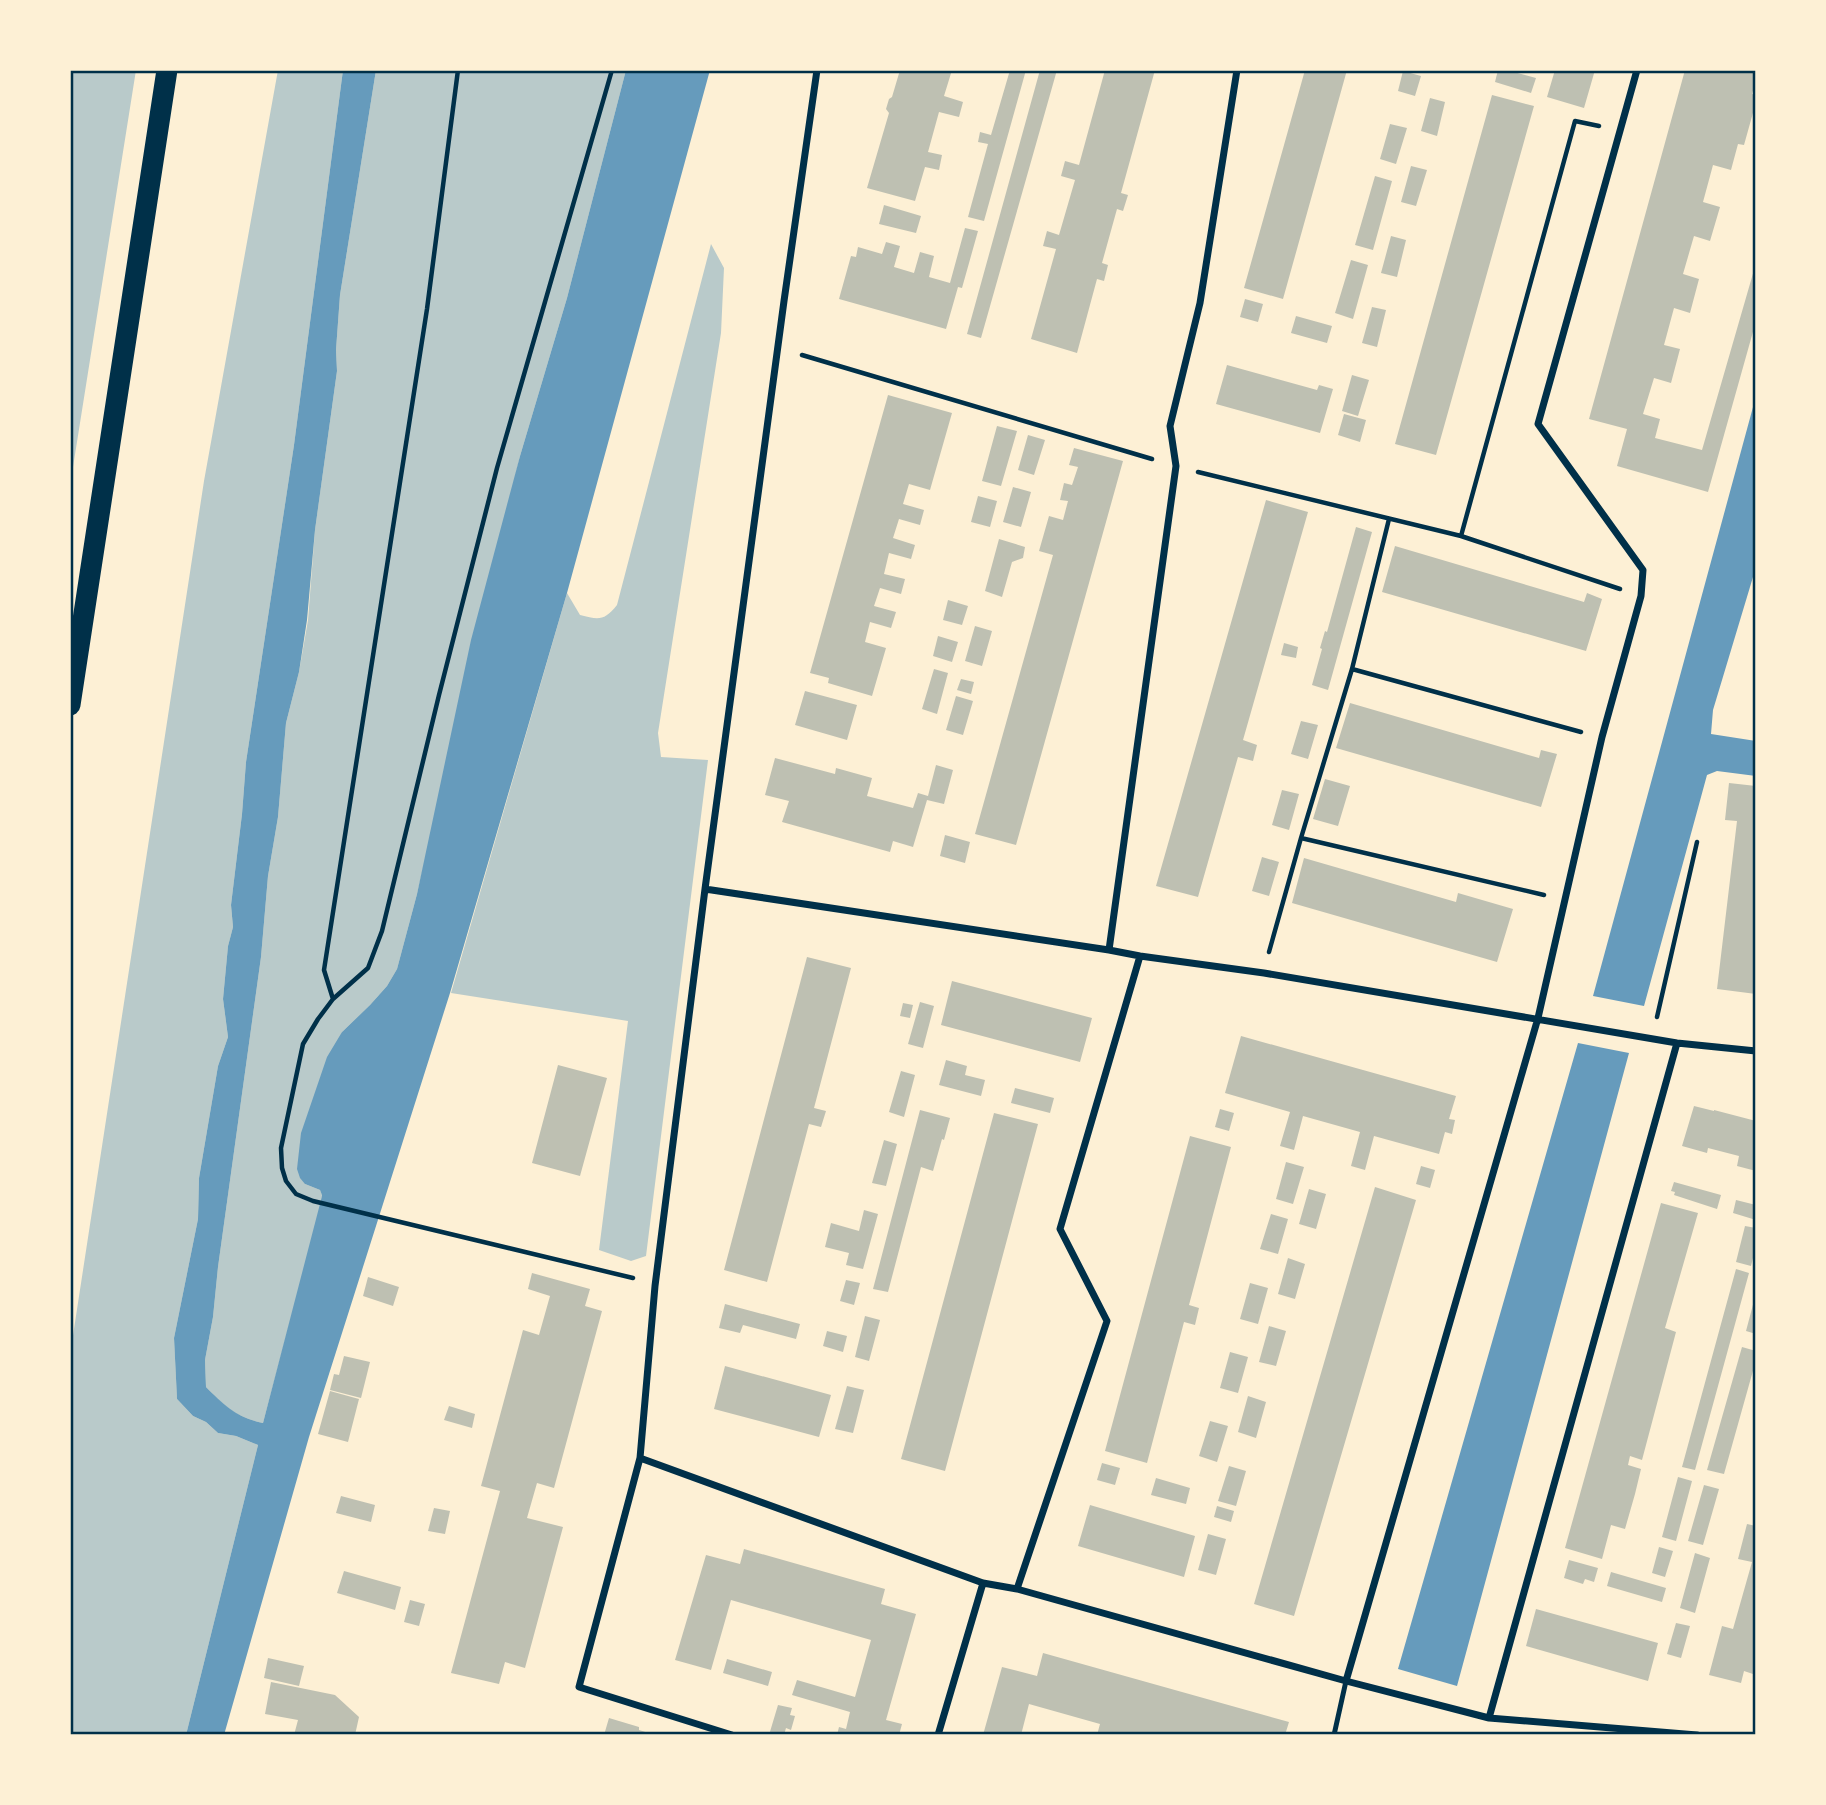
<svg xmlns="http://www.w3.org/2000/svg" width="1826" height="1805" viewBox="0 0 1826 1805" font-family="'PT Sans',sans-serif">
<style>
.green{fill:#b9caca}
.water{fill:#669bbc}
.building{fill:#bec0b2}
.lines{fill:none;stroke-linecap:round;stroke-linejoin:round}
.path{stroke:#003049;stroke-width:4.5}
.service{stroke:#003049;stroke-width:5}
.minor{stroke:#003049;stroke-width:7}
.motorway{stroke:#003049;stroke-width:21}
.neatline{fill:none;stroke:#003049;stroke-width:2.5}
</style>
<rect width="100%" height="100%" fill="#fdf0d5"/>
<path class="green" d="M70,70H136L70,486Z
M278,70H343L294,445L246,762L242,814L231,905L233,927L228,946L223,999L228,1037L218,1066L199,1178L198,1219L174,1338L177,1399L193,1416L206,1422L218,1433L236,1436L258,1445L186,1735H70V1355L204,481Z
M376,70H626L567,298L520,456L417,894L397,969L387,986L370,1005L342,1032L305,1184L320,1190L322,1194L320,1209L263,1423C236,1417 225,1407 206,1387L205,1360L213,1317L218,1267L261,957L268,876L278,817L286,723L299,672L308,620L315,530L337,371L336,350L340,295Z
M711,244L724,268L721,333L658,733L661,757L708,760L646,1256L631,1261L599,1250L628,1021L451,993L567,593L580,615C599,620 604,621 617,605Z"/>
<path class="water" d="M343,70H376L340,295L336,350L337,371L315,530L307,620L299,672L286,723L278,817L268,876L261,957L218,1267L213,1317L205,1360L206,1387C225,1406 236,1417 263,1423L321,1200L322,1195L320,1190L305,1184L300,1178L297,1169L301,1133L327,1057L342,1032L370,1005L387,986L397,969L417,894L471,640L520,456L567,298L626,70H710L567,593L450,993L309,1437L224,1735H186L258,1445L236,1436L218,1433L206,1422L193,1416L177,1399L174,1338L198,1219L199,1178L218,1066L228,1037L223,999L228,946L233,927L231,905L242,814L246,762L294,445Z
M1756,396V567L1713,710L1711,734L1756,741V776L1717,771L1707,775L1644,1006L1593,996Z
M1578,1043L1629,1053L1457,1686L1398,1669Z"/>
<path class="building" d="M900,70H952L944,96L963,102L959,117L939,112L928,152L942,155L939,170L925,167L915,201L867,188L889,113L886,109L889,99L892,97Z
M1010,70H1026L984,221L968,217L988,144L978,142L980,132L991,135Z
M1040,70H1057L981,338L967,334Z
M1105,70H1155L1121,193L1128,195L1123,211L1117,209L1102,263L1108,265L1104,281L1097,279L1077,353L1031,339L1056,249L1043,246L1047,231L1059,235L1075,180L1061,176L1065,161L1079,165Z
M1305,70H1347L1283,299L1244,288Z
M1498,70H1506L1536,78L1531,93L1495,82Z
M1555,70H1595L1584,108L1547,97Z
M1685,70H1756V80L1752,94L1756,95V102L1744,145L1738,144L1731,170L1713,165L1703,202L1720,207L1710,241L1694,236L1683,274L1699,279L1690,313L1674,308L1664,345L1680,349L1671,383L1654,378L1643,414L1660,419L1655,438L1702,450L1756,263V321L1708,492L1617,466L1627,429L1589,419Z
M1403,71L1421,76L1415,96L1398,91Z
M1492,95L1534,106L1436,455L1395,444Z
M1430,98L1445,102L1437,136L1421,131Z
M1390,124L1407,128L1396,164L1380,159Z
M1411,166L1427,170L1416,206L1401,202Z
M1375,176L1392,181L1373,250L1355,245Z
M884,205L921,216L916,233L879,224Z
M965,228L978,231L962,288L958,287L946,329L839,299L851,256L856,257L858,247L882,254L886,242L900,246L894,267L914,273L920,252L934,256L929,277L950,283Z
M1391,236L1406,240L1397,277L1381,273Z
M1351,260L1368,265L1353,319L1335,313Z
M1245,299L1263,304L1258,322L1240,317Z
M1372,307L1386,310L1377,347L1362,343Z
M1296,316L1332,326L1327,343L1291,333Z
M1227,365L1317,390L1319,385L1333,389L1320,433L1216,404Z
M1352,375L1369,380L1358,416L1342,411Z
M888,395L952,413L930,490L909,484L903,504L924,510L920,525L899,519L893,538L915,545L911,559L889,553L884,574L905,579L901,594L880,588L874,606L896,612L891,628L870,622L865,642L886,648L872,696L828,683L829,678L810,673Z
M1344,414L1366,420L1360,442L1338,435Z
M997,426L1017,431L1001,486L982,481Z
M1028,435L1045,440L1034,475L1018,470Z
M1074,448L1123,461L1016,845L975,834L1053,555L1039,551L1049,516L1063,520L1068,501L1060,500L1064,483L1072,485L1078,467L1069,465Z
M1013,487L1031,492L1021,527L1003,522Z
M978,496L997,501L990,527L971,522Z
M1266,500L1308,512L1243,740L1257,745L1253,761L1238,757L1198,897L1156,886Z
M1356,527L1372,532L1328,690L1312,685L1322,649L1320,648L1325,631L1327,632Z
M999,539L1025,547L1023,558L1012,562L1002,597L985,591Z
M1395,546L1584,602L1587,593L1602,599L1586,651L1382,592Z
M948,600L968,606L962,625L943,620Z
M975,626L992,631L982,666L965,661Z
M938,636L958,642L952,662L933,656Z
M1284,643L1298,647L1296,658L1281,655Z
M934,669L948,673L937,714L922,709Z
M961,679L974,682L971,694L957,690Z
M805,691L857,705L847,740L795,725Z
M956,696L973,701L963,735L946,730Z
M1350,703L1539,758L1541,750L1557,754L1541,807L1336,748Z
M1301,721L1318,725L1308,759L1291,754Z
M775,758L835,774L836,768L872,778L867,796L913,808L918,793L928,796L936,765L953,770L944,804L927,800L913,847L893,841L890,852L782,822L789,801L765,795Z
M1325,779L1350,786L1338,826L1313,819Z
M1729,783L1756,786V994L1717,989L1737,821L1725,820Z
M1282,790L1299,794L1289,830L1272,825Z
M945,835L970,842L965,863L940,856Z
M1262,857L1279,862L1269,896L1252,891Z
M1304,858L1456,902L1458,893L1513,909L1497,962L1292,903Z
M807,957L851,968L814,1108L826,1111L821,1127L809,1124L767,1282L724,1270Z
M952,981L1092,1018L1080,1062L941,1025Z
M920,1002L934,1006L923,1048L908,1044Z
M903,1003L913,1005L910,1018L900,1016Z
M1241,1036L1456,1096L1449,1119L1455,1120L1452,1134L1445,1132L1439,1154L1374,1136L1365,1170L1351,1166L1360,1132L1303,1116L1294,1150L1280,1146L1290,1112L1225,1093Z
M946,1060L967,1066L965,1075L985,1080L981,1096L939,1085Z
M558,1065L607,1078L580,1176L532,1163Z
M901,1071L915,1075L904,1117L889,1112Z
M1015,1088L1054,1098L1050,1113L1011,1103Z
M1694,1106L1714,1111V1110L1756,1121V1171L1737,1166L1739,1156L1708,1148L1707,1153L1682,1146Z
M1220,1109L1234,1113L1229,1131L1215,1127Z
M920,1110L950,1118L944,1140L942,1139L933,1171L921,1167L888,1292L873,1289Z
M994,1113L1038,1124L945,1471L901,1459Z
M1190,1136L1231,1147L1189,1305L1199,1308L1195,1325L1184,1322L1147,1463L1105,1451Z
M884,1140L897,1144L886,1186L872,1183Z
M1286,1162L1304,1167L1293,1204L1276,1199Z
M1421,1166L1435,1170L1430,1188L1416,1184Z
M1674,1182L1721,1195L1717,1209L1674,1195L1675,1192L1671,1191Z
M1375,1187L1416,1200L1294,1616L1254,1604Z
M1309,1189L1326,1194L1316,1229L1299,1224Z
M1736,1200L1756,1205V1220L1733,1213Z
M1661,1203L1698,1213L1665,1328L1676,1332L1642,1460L1630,1456L1628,1465L1641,1469L1635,1494L1625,1529L1611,1525L1602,1559L1565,1548Z
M864,1210L878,1214L863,1269L846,1265L849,1253L825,1247L831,1223L859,1231Z
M1271,1214L1288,1219L1278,1254L1260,1249Z
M1745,1226L1756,1228V1246L1751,1266L1736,1262Z
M1288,1258L1305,1264L1295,1299L1278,1294Z
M1736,1269L1749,1273L1695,1470L1682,1467Z
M532,1273L590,1289L585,1306L602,1311L554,1488L537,1483L527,1518L563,1527L525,1668L505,1662L499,1684L451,1673L500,1491L481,1486L523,1330L539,1335L550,1296L528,1289Z
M368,1277L399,1287L393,1306L363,1296Z
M846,1280L860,1283L854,1305L840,1301Z
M1250,1283L1268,1288L1258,1324L1240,1319Z
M1755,1297H1756V1334L1746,1331Z
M725,1304L800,1324L796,1339L743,1325L740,1333L719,1328Z
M865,1316L880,1320L869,1361L855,1357Z
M1269,1326L1286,1331L1276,1366L1259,1362Z
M827,1331L847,1336L843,1352L823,1346Z
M1742,1347L1756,1351V1360L1724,1474L1707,1470Z
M1230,1352L1248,1357L1238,1393L1220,1388Z
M344,1356L370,1362L361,1398L330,1390L334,1374L339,1375Z
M725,1366L831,1395L819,1437L714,1409Z
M847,1386L864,1390L853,1433L835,1429Z
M330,1391L359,1399L348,1442L318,1434Z
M1248,1396L1266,1402L1256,1438L1238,1432Z
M449,1406L475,1414L472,1428L444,1420Z
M1210,1421L1228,1426L1217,1462L1199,1456Z
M1102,1463L1120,1468L1115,1485L1097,1480Z
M1229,1466L1246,1471L1236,1506L1218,1501Z
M1678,1477L1692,1481L1676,1541L1662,1537Z
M1156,1478L1190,1488L1186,1504L1151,1495Z
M1704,1485L1719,1489L1703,1545L1688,1541Z
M341,1496L375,1505L371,1522L336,1513Z
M1090,1505L1195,1536L1184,1577L1078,1546Z
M1217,1506L1234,1511L1231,1522L1214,1517Z
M434,1508L450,1511L445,1534L428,1531Z
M1747,1524L1756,1526V1675L1744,1671L1741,1683L1709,1675L1722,1626L1733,1629L1752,1562L1738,1559Z
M1208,1534L1226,1539L1216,1575L1198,1570Z
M1659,1547L1673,1551L1665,1577L1652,1573Z
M744,1549L885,1589L881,1604L916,1614L886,1720L902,1724L899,1735H837L839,1727L846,1729L850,1712L792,1695L797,1680L855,1697L871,1640L731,1600L711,1670L675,1660L706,1555L740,1564Z
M1695,1553L1710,1558L1695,1613L1680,1608Z
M1569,1560L1598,1568L1594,1582L1585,1579L1583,1584L1564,1578Z
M344,1571L401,1587L395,1610L337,1593Z
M1611,1572L1666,1588L1662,1602L1607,1586Z
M410,1600L425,1604L419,1626L404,1622Z
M1536,1609L1658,1643L1648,1681L1526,1646Z
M1676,1623L1690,1626L1681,1658L1667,1654Z
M1043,1653L1289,1722L1285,1735H1097L1100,1724L1029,1704L1021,1735H983L1002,1667L1037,1676Z
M268,1658L304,1666L299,1686L264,1678Z
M727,1659L772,1672L768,1686L723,1673Z
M271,1682L335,1695L359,1717L355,1735H294L298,1720L265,1714Z
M778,1705L792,1708L790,1715L795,1716L791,1730L786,1728L784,1735H769Z
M609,1718L639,1727V1730L655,1735H604Z"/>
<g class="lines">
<path class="path" d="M612,70L497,468L439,695L382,931L368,968L333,999L318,1019L303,1044L281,1148L282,1168L286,1181L296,1194L313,1201L633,1278
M802,355L1152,459
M1198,472L1461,536L1575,121L1599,126
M1461,536L1620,589
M1352,669L1581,732
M1301,838L1544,895
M1269,952L1301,838L1352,669L1389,519
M333,999L324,970L427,309L458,70
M1657,1017L1697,842"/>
<path class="service" d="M1334,1735L1346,1681"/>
<path class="minor" d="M705,889L1109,950L1140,956L1264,973L1677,1043L1756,1051
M1109,950L1176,466L1170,426L1200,303L1237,70
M640,1458L983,1583L1017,1589L1346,1681L1489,1718L1697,1735
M1017,1589L1107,1321L1060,1229L1140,956
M1346,1681L1538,1018L1602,737L1641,596L1643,570L1538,424L1637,70
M1489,1718L1677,1043
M732,1735L579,1687L640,1458L655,1286L705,889L784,301L817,70
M938,1735L983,1583"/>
<path class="motorway" d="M70,705L167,70"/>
</g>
<rect width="1826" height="1805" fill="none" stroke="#fdf0d5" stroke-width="144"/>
<rect x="72" y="72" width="1682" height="1661" class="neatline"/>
</svg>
